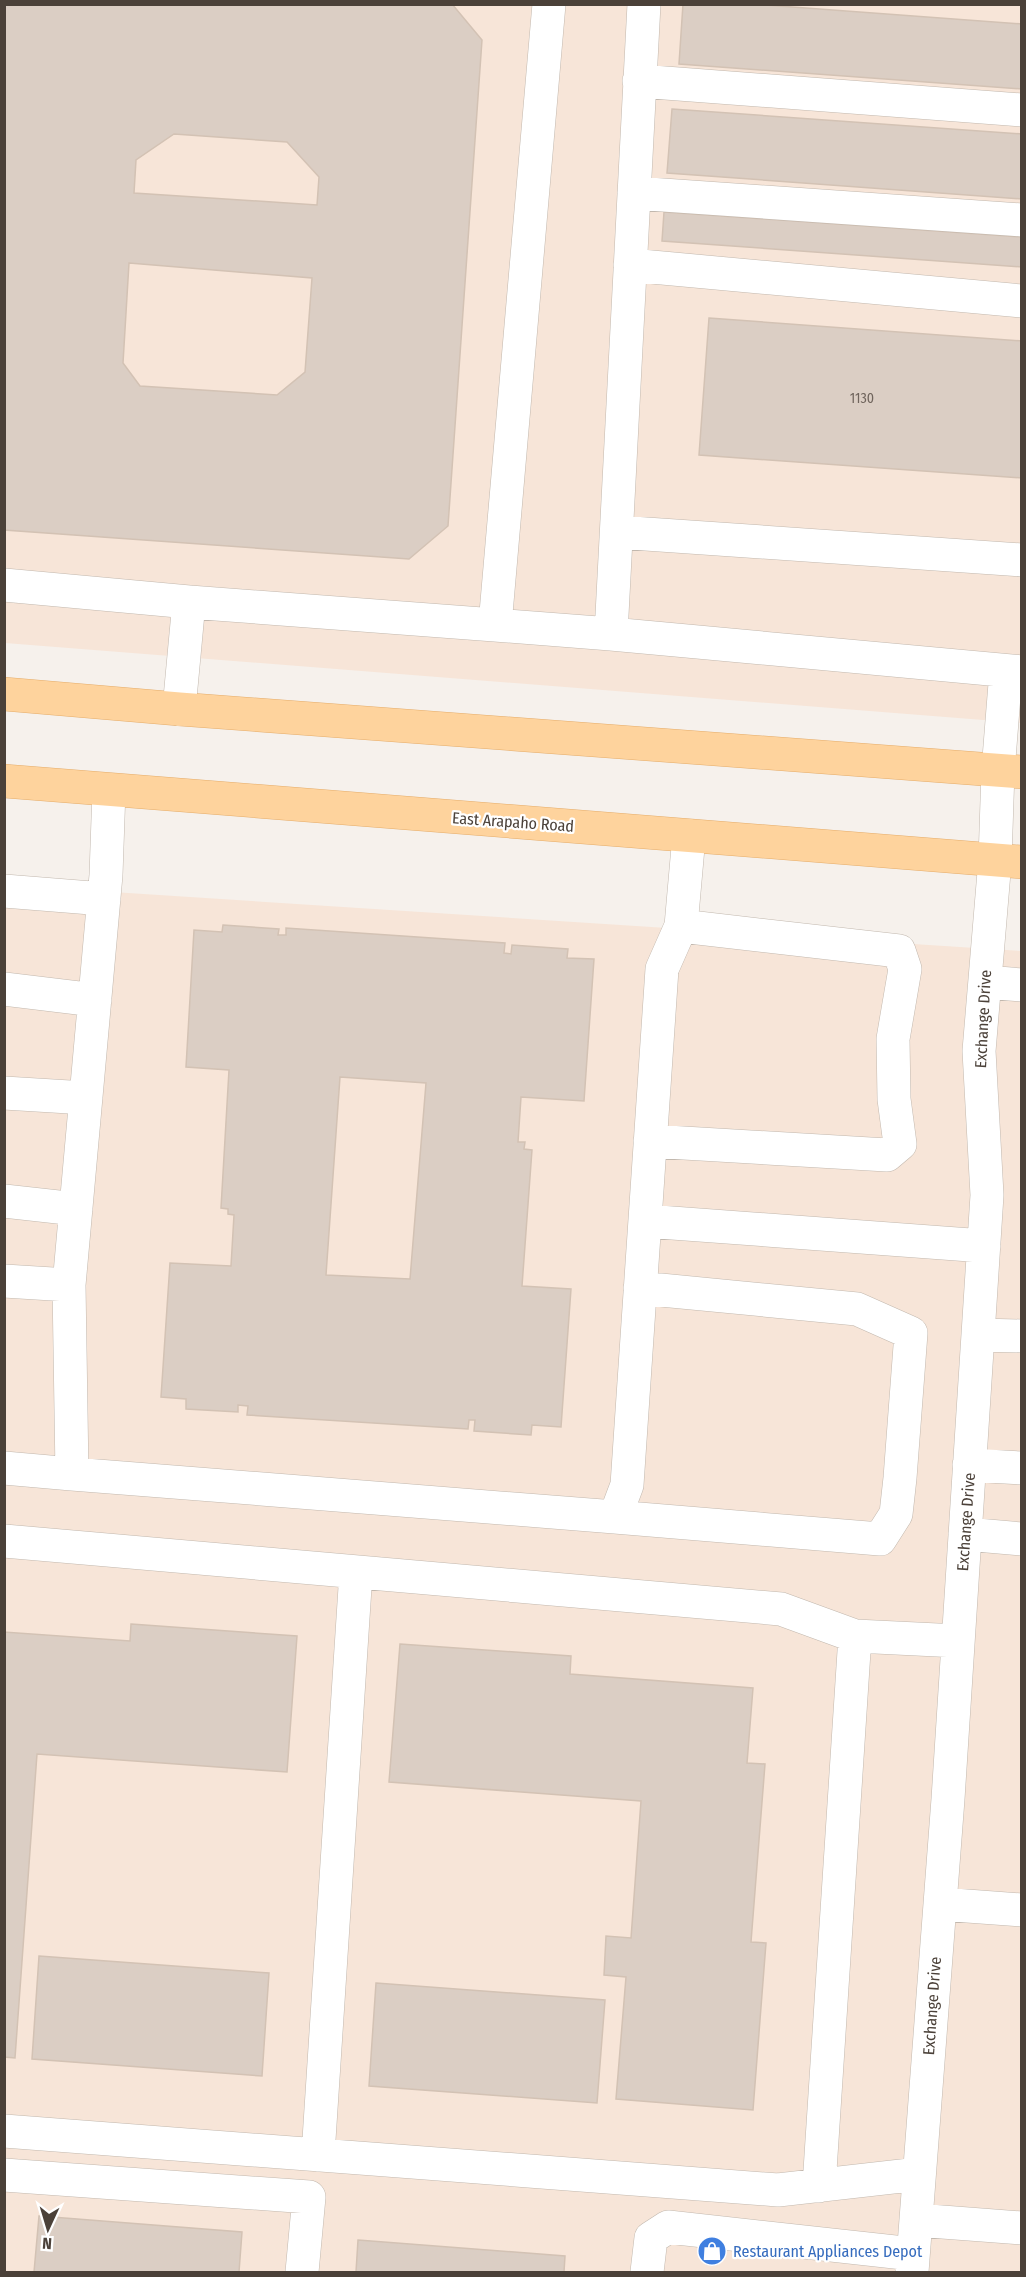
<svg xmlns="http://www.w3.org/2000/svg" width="1026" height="2277" viewBox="0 0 1026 2277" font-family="'Fira Sans Condensed',sans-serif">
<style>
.commercial{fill:#f7e5d8}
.building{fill:#dbcec4;stroke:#d3c2b4;stroke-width:1.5;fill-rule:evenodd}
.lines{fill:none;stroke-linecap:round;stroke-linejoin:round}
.minor-casing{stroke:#c2b8ae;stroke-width:34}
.major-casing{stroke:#e5ad6b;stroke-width:34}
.minor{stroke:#fff;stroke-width:33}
.major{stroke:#fed39d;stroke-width:33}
.labels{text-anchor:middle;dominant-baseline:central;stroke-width:4.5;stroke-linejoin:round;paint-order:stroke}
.number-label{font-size:14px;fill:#6f645c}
.street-label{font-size:16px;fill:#4b4139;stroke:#fff}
.shop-label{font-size:16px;fill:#366cbe;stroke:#fff;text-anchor:start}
</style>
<rect width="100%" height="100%" fill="#f6f1ec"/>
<path class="commercial" d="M4,5H1021V723L5,643Z
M4,885L1021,951V2272H5Z"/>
<path class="building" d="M4,4H452L482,40L448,526L409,559L4,530ZM174,134L287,142L319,177L317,205L134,193L136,160ZM129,263L312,278L305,372L277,395L140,386L123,363Z
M683,4H751L1022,24V89L679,64Z
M672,109L1022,134V199L667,173Z
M664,212L1022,237V267L662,241Z
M709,318L1022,341V478L699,455Z
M223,925L279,929L278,935H286V928L505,943L504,953L511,954L512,945L568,949L567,958L594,959L584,1101L521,1097L518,1142H525L524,1149L532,1150L522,1286L571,1289L561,1427L532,1425L531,1435L474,1431L475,1420H469L468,1429L247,1415L248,1406L238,1405V1412L186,1409V1399L161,1397L170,1263L231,1266L234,1215L228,1214V1209L221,1208L229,1070L186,1067L194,930L222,932ZM340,1077L426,1083L410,1279L326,1275Z
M131,1624L297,1636L287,1772L37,1754L15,2058L4,2057V1632L130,1641Z
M400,1644L571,1656L570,1674L753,1688L747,1763L765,1764L751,1942L766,1943L753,2110L616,2099L626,1977L604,1975L606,1936L631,1938L641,1801L389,1782Z
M39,1956L269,1973L262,2076L32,2059Z
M376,1983L605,2000L597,2103L369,2086Z
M39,2216L242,2232L239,2272H34Z
M358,2240L565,2256L564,2272H356Z"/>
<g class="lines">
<g class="minor-casing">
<path id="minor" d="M644,4L611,634L1022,672
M639,81L1022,110
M634,193L1022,220
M630,265L1022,301
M617,532L1022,560
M4,585L189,602L495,625L549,4
M495,625L611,634
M179,709L189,602
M109,790L106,875L69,1285L72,1474L615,1517L627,1485L662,969L681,926L689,836
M4,891L104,899
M985,982L1022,985
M4,989L95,1000
M4,1093L86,1098
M650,1141L887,1155L900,1144L894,1099L893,1039L905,969L899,951L681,926
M4,1201L76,1209
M645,1221L984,1246
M4,1281L69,1285
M978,1335L1022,1336
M969,1465L1022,1468
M4,1468L72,1474
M615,1517L880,1539L896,1514L900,1478L911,1333L857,1309L640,1288
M965,1534L1022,1539
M4,1541L781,1609L855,1636L958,1641
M940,1904L1022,1910
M4,2131L778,2190L919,2174
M318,2155L356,1572
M4,2175L309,2197L302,2272
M819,2186L855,1636
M916,2220L1022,2228
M647,2272L651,2238L668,2227L913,2254
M912,2272L948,1799L987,1195L979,1051L995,860L998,771L1006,671"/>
</g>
<g class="major-casing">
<path id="major" d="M4,694L179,709L1022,772
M4,781L1022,862"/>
</g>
<use href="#minor" class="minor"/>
<use href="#major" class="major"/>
</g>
<defs>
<g id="shop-disc" transform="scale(1.5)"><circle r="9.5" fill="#3f7fe0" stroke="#fff"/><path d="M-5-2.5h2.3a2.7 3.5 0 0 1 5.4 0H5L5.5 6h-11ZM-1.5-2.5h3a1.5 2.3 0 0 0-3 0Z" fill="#fff"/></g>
</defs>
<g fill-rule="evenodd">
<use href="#shop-disc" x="712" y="2251"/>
</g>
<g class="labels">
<g class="number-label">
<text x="862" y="398">1130</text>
</g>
<g class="street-label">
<text transform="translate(513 822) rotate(4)">East Arapaho Road</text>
<text transform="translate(983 1019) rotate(-87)">Exchange Drive</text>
<text transform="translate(966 1522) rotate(-86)">Exchange Drive</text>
<text transform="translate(932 2006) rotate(-86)">Exchange Drive</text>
</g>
<g class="shop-label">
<text x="733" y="2251">Restaurant Appliances Depot</text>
</g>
</g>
<rect width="1026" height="2277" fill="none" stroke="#4b4139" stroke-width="12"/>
<g transform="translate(48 2229) rotate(184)" stroke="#ffffff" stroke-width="4.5" paint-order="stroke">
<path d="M0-4.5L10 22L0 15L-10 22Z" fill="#4b4139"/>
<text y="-9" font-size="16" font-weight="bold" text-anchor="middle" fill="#4b4139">N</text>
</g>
</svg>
